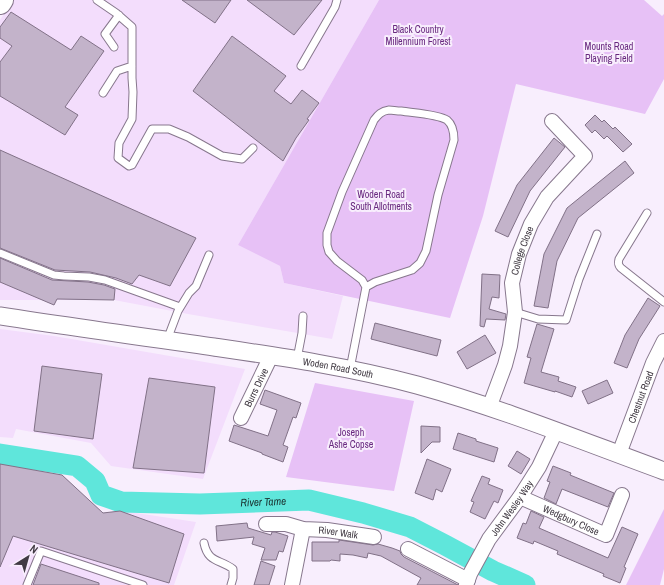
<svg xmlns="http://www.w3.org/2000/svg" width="664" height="585" viewBox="0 0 664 585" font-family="'Archivo Narrow',sans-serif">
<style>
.built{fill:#f3ddfc}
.green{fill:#e7c1f6}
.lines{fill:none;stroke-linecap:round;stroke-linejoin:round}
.river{stroke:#5fe6db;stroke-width:21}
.building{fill:#c3b3ca;stroke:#817187}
.service-casing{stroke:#87778d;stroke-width:9}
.minor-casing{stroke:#87778d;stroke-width:16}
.tertiary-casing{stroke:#87778d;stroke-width:19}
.primary-casing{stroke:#87778d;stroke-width:24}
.service{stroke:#fff;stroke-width:7}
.minor{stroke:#fff;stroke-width:14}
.tertiary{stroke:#fff;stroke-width:17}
.primary{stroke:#fff;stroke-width:22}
.labels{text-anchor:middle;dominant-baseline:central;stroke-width:4;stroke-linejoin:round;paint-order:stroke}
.park-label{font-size:10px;fill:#68287f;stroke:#f8eefd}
.street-label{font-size:10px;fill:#413a43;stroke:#f8eefd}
.water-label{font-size:11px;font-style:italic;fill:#19302e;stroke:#f8eefd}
</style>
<rect width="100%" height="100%" fill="#f8eefd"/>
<path class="built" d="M13,0H379L238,245L280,266L284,283L343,296L332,339L188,314L114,300H0V20Z
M0,329L54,336L245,369L203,479L111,466L91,443L16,429L13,438L0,437Z
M0,463L62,475L103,513L123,511L196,522L174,585H0Z"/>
<path class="green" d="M379,0H644L662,16L664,14V79L645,114L516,84L483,216L450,318L284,283L280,266L238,245Z
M315,383L414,401L394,491L286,477Z
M664,509V569L660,585H626Z"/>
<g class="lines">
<path class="river" id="s1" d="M0,454L77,466L95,481L101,495L121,502L200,504L309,500L363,513L410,527L445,545L493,571L525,585"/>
</g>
<path class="building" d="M182,0H231L215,23Z
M247,0H322L294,35Z
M11,12L71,50L81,36L104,51L65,107L78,115L65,135L0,96V62L12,46L0,38V27Z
M232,36L286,76L274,91L291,104L302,90L319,103L307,119L309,120L296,138L283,161L193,91Z
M595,115L602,122L604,120L613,129L615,127L632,144L623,152L607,136L604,139L595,130L592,133L585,125Z
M554,138L565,147L530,191L508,237L495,231L517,185Z
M0,150L196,238L170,286L139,275L132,284L116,278L90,272L55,270L0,248Z
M625,161L634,173L578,218L557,261L548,308L534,306L544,254L567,208Z
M0,258L52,280L88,282L104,285L115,289L114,300L57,299L54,305L0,282Z
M482,274L500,275L499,298L492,297L489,309L506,314L505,320L486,319L484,327L480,326Z
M648,298L660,306L639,339L627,368L614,363L625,335Z
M375,323L441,340L437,356L371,339Z
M537,324L554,329L541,372L559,377L558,381L576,387L572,397L555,391V392L524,383L531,358L527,357Z
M485,335L496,353L467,369L457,352Z
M42,366L102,374L93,439L34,431Z
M149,378L215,387L204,473L133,468Z
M607,380L613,393L588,404L582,391Z
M265,390L301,403L296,418L293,417L283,445L288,447L283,462L262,454V453L229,441L234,425L268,436L277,410L260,404Z
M421,426L440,427V442H432L421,453Z
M458,433L476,439V441L498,448L494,462L453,449Z
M517,451L530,459L521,474L508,466Z
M427,459L451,469L442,492L436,489L433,500L415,493Z
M0,464L62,475L103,513L120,511L184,534L169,583L13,536L0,567Z
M553,466L571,473L570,475L614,493L608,507L562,489L556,504L544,498L550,482L547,481Z
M482,476L490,479L488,484L503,490L498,503L494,501L485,519L470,512L474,502L471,501Z
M531,511L544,517L539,528L608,558L622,527L638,534L624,567L626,568L620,583L603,576L604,574L557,554L558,551L534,541L533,544L517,538L523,523L526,524Z
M247,523L248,528L271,535L272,532H275L288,536L283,552L279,551L276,560H261L265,548L252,544L254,537L217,541L216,526Z
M339,540L373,545L378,544L392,548L400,551L401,554L404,557L458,585H417L421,578L381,556L368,553L367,558L353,555L340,554V561L331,560L330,561H312V542H339Z
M261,561L275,566L269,585H254Z
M41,564L99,583V585H33Z"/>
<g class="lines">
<g class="service-casing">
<path id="service" d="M97,0L116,13L132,27V78L133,92L132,119L119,143L118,158L129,166L132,165L152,129H169L188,137L222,156L242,159L253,148
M114,47L105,34L119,15
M301,66L335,7L337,0
M103,93L117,71L132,66
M647,213L619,259C618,263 618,265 621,268L664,302
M0,253L54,275L64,276L89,277L105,280L180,307
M515,312L538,319L566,320L579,279L597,234
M167,340L178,311L189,293L196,286L209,255
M297,359L302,333L303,316
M350,369L366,287L362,280L337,261L329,252L327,245V233L342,192L374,120C378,115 381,111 389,110C392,110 397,111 401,111C413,113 437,114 447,120C453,125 454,133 454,140L438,195L426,251L420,263L412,270L375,282L366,287
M204,543C208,563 220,559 233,569V578L231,585
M27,585L41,551L143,585"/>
</g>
<g class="minor-casing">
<g id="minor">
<path id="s2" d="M489,408L505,365L510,346L515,312L512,283L519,254L531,224L547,197L585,156L552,121"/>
<path id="s3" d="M241,418L271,356"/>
<path id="s4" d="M619,454L653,363L664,341"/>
<path id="s5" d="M520,497L606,535L622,495"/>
<path id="s6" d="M266,524H286L303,529L327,530L374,537"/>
<path d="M408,549L468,580"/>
<path d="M292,585L303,529"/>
<path id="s7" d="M466,585L470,574L489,539L520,497L539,467L556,431"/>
</g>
</g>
<g class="tertiary-casing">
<g id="tertiary">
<path id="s8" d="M0,316C71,327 143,337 214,347C282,357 351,367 417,385C501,408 582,441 664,471"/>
</g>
</g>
<g class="primary-casing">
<path id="primary" d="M0,3L2,0"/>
</g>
<use href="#service" class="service"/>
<use href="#minor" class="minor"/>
<use href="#tertiary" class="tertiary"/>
<use href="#primary" class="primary"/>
</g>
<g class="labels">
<g class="park-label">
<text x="418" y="29">Black Country<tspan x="418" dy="12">Millennium Forest</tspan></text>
<text x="609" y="46">Mounts Road<tspan x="609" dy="12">Playing Field</tspan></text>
<text x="381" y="194">Woden Road<tspan x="381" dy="12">South Allotments</tspan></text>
<text x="351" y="432">Joseph<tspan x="351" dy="12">Ashe Copse</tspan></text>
</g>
<g class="street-label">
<text stroke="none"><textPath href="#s2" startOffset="163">College Close</textPath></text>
<text stroke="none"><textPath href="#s8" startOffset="342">Woden Road South</textPath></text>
<text stroke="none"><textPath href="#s3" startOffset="34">Burrs Drive</textPath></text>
<text stroke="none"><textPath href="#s4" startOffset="61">Chestnut Road</textPath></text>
<text stroke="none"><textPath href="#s7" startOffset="90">John Wesley Way</textPath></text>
<text stroke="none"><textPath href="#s5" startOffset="56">Wedgbury Close</textPath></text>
<text stroke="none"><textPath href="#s6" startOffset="73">River Walk</textPath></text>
</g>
<g class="water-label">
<text stroke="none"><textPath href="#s1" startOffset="280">River Tame</textPath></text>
</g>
</g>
<g transform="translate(28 557) rotate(37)" stroke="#f8eefd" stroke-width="3" paint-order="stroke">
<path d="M0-3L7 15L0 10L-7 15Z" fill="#413a43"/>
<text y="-6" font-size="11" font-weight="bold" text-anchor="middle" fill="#413a43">N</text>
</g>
</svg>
